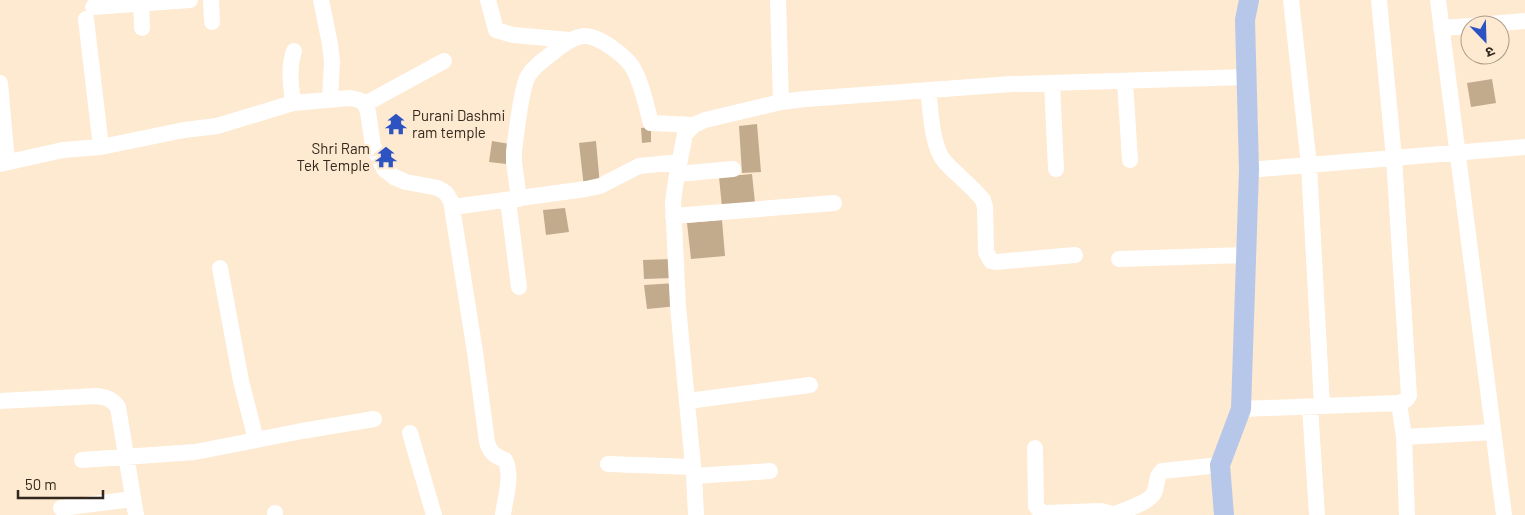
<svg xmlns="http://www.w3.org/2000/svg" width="1525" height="515" viewBox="0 0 1525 515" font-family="Barlow,'Noto Sans Devanagari',sans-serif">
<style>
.building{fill:#c2aa8d}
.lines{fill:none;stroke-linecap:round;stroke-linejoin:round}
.minor{stroke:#fff;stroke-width:16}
.major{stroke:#b7c7ea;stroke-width:20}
.labels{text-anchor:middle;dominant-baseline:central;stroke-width:4;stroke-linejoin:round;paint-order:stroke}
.poi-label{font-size:15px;fill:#33291e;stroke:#fee9d1;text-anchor:start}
</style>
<rect width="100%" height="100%" fill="#fee9d1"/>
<path class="building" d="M1492,79L1496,103L1471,107L1467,83Z
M757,124L761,172L742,173L739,126Z
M651,127V142L642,143L641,128Z
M492,141L510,144L506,164L489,162Z
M596,141L600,186L584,188L579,143Z
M752,174L755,203L722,207L719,177Z
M565,208L569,232L546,235L543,210Z
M722,220L725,256L691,259L687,223Z
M672,259L673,278L644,279L643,260Z
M676,283L678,306L647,309L644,285Z"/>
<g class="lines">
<path class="minor" d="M141,0L142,28
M211,0L212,22
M321,0L330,44L332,62L330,99
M488,0L496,30L513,35L570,40
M778,0L781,102
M1291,0L1309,165L1322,406
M1438,0L1504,515
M93,7L190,0
M86,19L101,147
M1477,25L1525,21
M1441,28L1470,26
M1125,81L1130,160
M0,83L7,162
M1052,83L1056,169
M928,90C931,110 931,146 945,162C957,175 972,186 983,200L985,207L986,252L991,261L996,262L1075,255
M293,103C291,84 288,69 294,51
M365,104L444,61
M0,164L63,150L101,147L184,130L217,126L293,103L350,98L359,100L365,104L368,112L373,146L384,169L394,177L406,182L438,188L446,193L451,201L475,352L487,442C490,453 495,456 505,460C513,476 505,498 503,515
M1249,170L1525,147
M677,174L733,169
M519,199L514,162V151C516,136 521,88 528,76C534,65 547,58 556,50C578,33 588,31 611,47C618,52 625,57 631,65C641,79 646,105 651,123L694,125
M508,200L519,287
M453,207L586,189L600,186L639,166L679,162
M673,216L834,203
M1119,259L1246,255
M220,268L241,381L256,440
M0,401L96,396C106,397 112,399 118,407L136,515
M688,401L810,385
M1399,403L1404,437
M1310,407L1317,515
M1241,409L1399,403L1406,400L1409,396L1394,158L1379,0
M410,433L434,515
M1035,448L1036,506L1039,510L1044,513L1101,511L1116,515
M82,460L195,452L302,431L374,419
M608,464L693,467
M694,476L770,471
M61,508L133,499
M275,513V515
M1115,514C1125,510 1150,502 1154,493C1158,485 1155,477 1162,471L1220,465
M696,515L694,476L678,306L673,202L676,180L685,134L694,125L705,120L781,102L806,99L1012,84L1246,77
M1407,515L1404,437L1493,432"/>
<path class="major" d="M1224,515L1220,465L1241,409L1249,170L1245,20L1249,0"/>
</g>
<defs>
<g id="temple-bare" transform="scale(1.725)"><path d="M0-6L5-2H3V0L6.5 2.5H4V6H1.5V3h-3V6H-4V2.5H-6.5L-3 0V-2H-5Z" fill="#2d53c2" stroke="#fee9d1" stroke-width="2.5" paint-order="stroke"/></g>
</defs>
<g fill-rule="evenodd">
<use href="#temple-bare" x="396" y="124"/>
<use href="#temple-bare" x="386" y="157"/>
</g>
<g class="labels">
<g class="poi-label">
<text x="412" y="115">Purani Dashmi<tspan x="412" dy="17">ram temple</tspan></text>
<text x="370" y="148" text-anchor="end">Shri Ram<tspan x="370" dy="17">Tek Temple</tspan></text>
</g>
</g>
<g transform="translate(1485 40) rotate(157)"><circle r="24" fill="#fee9d1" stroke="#ad9c89"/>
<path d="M0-4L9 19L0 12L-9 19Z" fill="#2d53c2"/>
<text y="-8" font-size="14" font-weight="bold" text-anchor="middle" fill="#33291e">उ</text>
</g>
<path d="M18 490v8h85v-8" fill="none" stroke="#33291e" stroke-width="2.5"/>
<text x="25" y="490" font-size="15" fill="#33291e" stroke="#fee9d1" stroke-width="4" paint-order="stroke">50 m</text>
</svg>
